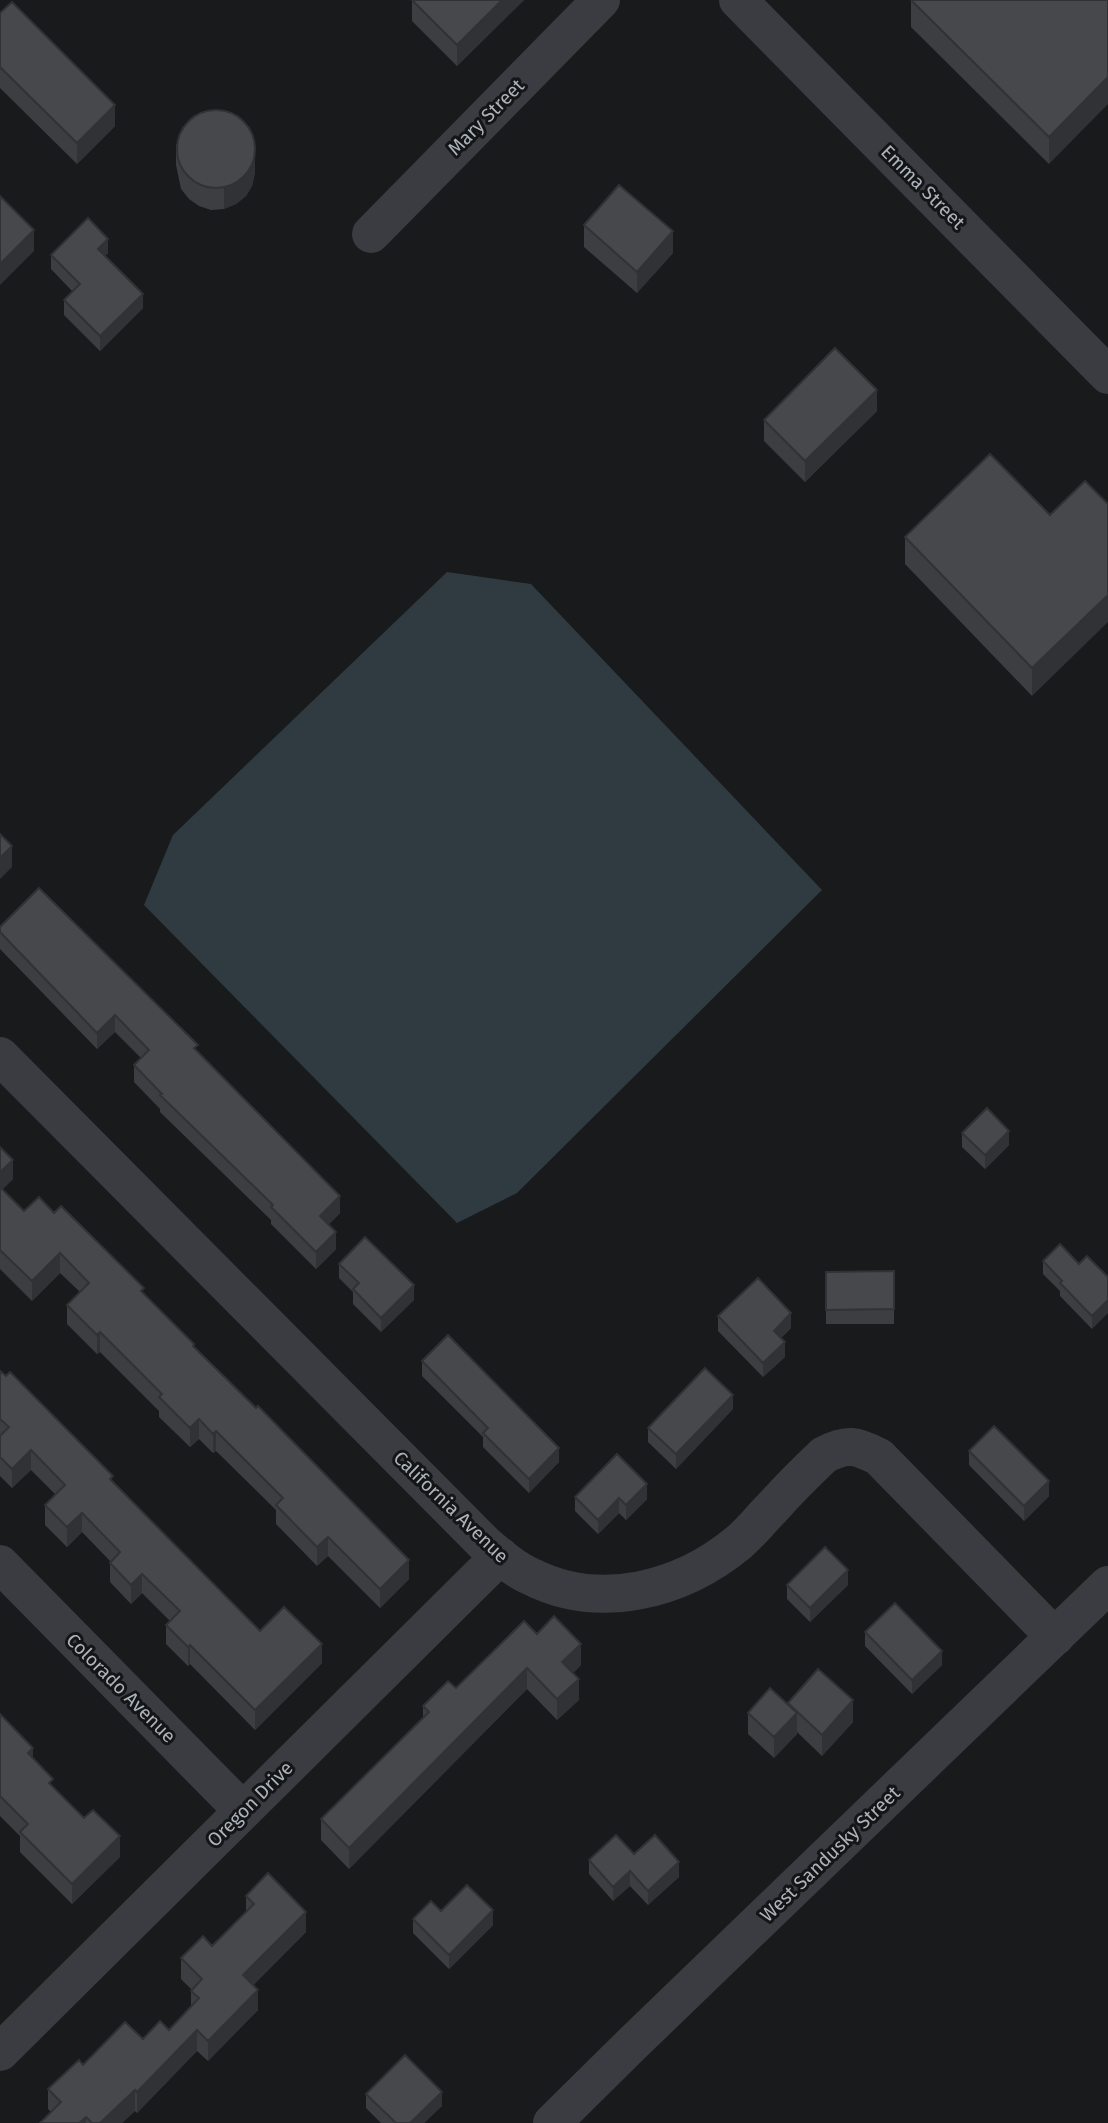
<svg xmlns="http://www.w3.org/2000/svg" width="1108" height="2123" viewBox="0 0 1108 2123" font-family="'Fira Sans',sans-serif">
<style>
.water{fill:#2f3b41}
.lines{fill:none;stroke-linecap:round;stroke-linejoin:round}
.minor{stroke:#3a3c41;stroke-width:38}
.wall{fill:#3c3e41}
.shaded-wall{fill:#313235}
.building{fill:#46484c;stroke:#313235;stroke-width:2}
.labels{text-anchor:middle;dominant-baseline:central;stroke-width:6;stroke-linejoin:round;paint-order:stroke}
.street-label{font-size:19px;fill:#acb3bc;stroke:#141517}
</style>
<rect width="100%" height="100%" fill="#191a1c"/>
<path class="water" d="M447,572L531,584L822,890L517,1193L457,1223L144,905L173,835Z"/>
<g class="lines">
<path class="minor" d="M738,0L1108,375
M371,234L601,0
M0,1056L484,1543C499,1556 514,1569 532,1577C600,1611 681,1590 738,1543C750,1533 760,1520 771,1509C788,1490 806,1472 824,1455C847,1443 856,1445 879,1457L1055,1637
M0,1564L243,1811
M0,2052L500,1556
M552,2123L632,2044L1108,1585"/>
</g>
<path class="wall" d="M412,0H524L457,66L412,21Z
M911,0H1108L1049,164L911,27Z
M0,13L115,126L77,164L0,88Z
M176,144L255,173L252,186L246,196L236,204L224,209L211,210L199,206L189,199L181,189L176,165Z
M584,225L673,253L637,293L584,247Z
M108,253L105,256L143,308L100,351L64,315V300L73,292L51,269V255Z
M877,411L805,482L764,441V420Z
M1050,515L1032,696L905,564V537Z
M0,927L198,1052L340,1213L328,1225L336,1249L316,1269L271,1224V1220L160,1112V1109L134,1082V1065L141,1058L115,1032L97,1049L0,949Z
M962,1133L1009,1145L985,1169L962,1147Z
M0,1147L13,1179L2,1189L24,1211L54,1213L144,1294L409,1579L380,1608L328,1556L317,1566L276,1524V1510L216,1451L213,1453L199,1439L190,1447L159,1417V1411L100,1352L97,1354L67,1324V1305L80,1292L60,1273L32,1301L0,1269Z
M1043,1261L1079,1264L1108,1277L1092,1329L1060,1296V1291L1043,1274Z
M339,1264L414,1300L381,1332L353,1304V1292L339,1278Z
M894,1271V1324H826V1272Z
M718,1316L791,1328L781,1338L785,1357L763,1377L718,1331Z
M422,1361L559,1462L529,1493L483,1447V1437L422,1376Z
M0,1371L113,1482L260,1631L322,1663L255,1730L190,1664L188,1666L166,1644V1625L170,1621L142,1593L131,1604L110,1582V1563L111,1562L82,1532L67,1547L45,1525V1505L56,1495L31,1470L12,1488L0,1476Z
M733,1409L676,1469L648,1442V1428Z
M969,1451L1049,1496L1024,1521L969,1465Z
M575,1497L647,1499L626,1520L619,1513L598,1534L575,1511Z
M787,1585H848L810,1622L787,1599Z
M865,1632L942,1665L912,1694L865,1646Z
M537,1634L581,1665L573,1673L579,1700L557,1720L527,1689L349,1869L321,1840V1819L423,1719V1706L456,1688Z
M788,1703L853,1722L822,1756L797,1732V1734L774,1758L748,1734V1713L788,1705Z
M0,1714L53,1788L120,1857L72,1904L20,1852V1836L0,1816Z
M634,1854L679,1877L648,1905L630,1886L613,1901L589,1874V1860Z
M246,1896L306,1932L253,1985L258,2010L208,2061L197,2051L137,2113L135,2111L122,2123H40L51,2112L48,2109V2089L83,2065L143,2039L169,2030L191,2006V1991L192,1990L181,1979V1958L212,1946L246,1912Z
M441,1911L493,1925L449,1969L413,1933V1919Z
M366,2094L442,2106L424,2123H381L366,2108Z"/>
<path class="shaded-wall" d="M502,0H524L457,66V45Z
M1108,77V104L1049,164V137Z
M115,105V126L77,164V143Z
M255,152V173L252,186L246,196L236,204L224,209V188Z
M34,230V251L0,285V264Z
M673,231V253L637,293V272Z
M108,239V253L98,263V249Z
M143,294V308L100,351V336Z
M877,390V411L805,482V461Z
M1108,595V622L1032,696V668Z
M12,846V867L0,879V858Z
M115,1015V1032L97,1049V1033Z
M1009,1131V1145L985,1169V1155Z
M13,1160V1179L0,1192V1172Z
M340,1196V1213L320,1233V1216Z
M336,1232V1249L316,1269V1252Z
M60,1253V1273L32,1301V1281Z
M414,1285V1300L381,1332V1318Z
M1108,1300V1313L1092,1329V1316Z
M791,1313V1328L774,1345V1331Z
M100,1332V1352L97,1354V1335Z
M785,1342V1357L763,1377V1363Z
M733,1395V1409L676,1469V1454Z
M199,1419V1439L190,1447V1428Z
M216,1431V1451L213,1453V1434Z
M559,1448V1462L529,1493V1479Z
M31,1450V1470L12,1488V1469Z
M1049,1481V1496L1024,1521V1506Z
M647,1484V1499L626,1520V1505Z
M619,1498V1513L598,1534V1520Z
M82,1513V1532L67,1547V1527Z
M328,1537V1556L317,1566V1547Z
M409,1560V1579L380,1608V1589Z
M848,1570V1585L810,1622V1608Z
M142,1574V1593L131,1604V1585Z
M322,1644V1663L255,1730V1710Z
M581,1644V1665L562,1684V1662Z
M190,1645V1664L188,1666V1647Z
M942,1651V1665L912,1694V1680Z
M527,1668V1689L349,1869V1848Z
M579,1679V1700L557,1720V1699Z
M853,1700V1722L822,1756V1735Z
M797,1713V1734L774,1758V1737Z
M33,1748V1768L28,1753Z
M120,1836V1857L72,1904V1884Z
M679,1862V1877L648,1905V1891Z
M630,1871V1886L613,1901V1887Z
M493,1910V1925L449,1969V1955Z
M306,1912V1932L243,1996V1975Z
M258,1990V2010L208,2061V2041Z
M197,2030V2051L137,2113V2092Z
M135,2090V2111L122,2123H100Z
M442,2092V2106L424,2123H410Z
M86,2117V2123H79Z"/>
<path class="building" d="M412,0H502L457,45Z
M911,0H1108V77L1049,137Z
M12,2L115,105L77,143L0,67V13Z
M177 149a39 39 0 1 1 78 0a39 39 0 1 1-78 0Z
M619,185L673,231L637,272L584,225Z
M0,196L34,230L0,264Z
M88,218L108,239L98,249L143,294L100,336L64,300L80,284L51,255Z
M835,348L877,390L805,461L764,420Z
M990,454L1050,515L1085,481L1108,504V595L1032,668L905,537Z
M0,834L12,846L0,858Z
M39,888L198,1045L194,1048L340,1196L320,1216L336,1232L316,1252L271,1207L273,1205L160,1095L162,1094L134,1065L149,1050L115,1015L97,1033L0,932V927Z
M987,1108L1009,1131L985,1155L962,1133Z
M0,1147L13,1160L0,1172Z
M0,1187L24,1211L39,1197L54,1213L61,1206L144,1288L141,1291L194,1344L193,1346L256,1408L258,1406L409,1560L380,1589L328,1537L317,1547L276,1505L283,1498L216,1431L213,1434L199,1419L190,1428L159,1397L162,1394L100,1332L97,1335L67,1305L89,1283L60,1253L32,1281L0,1250Z
M365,1237L414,1285L381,1318L353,1289L359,1283L339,1264Z
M1060,1244L1079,1264L1087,1256L1108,1277V1300L1092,1316L1060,1283L1062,1281L1043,1261Z
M894,1271V1309L826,1310V1272Z
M758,1278L791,1313L774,1331L785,1342L763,1363L718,1316Z
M448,1335L559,1448L529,1479L483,1433L488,1428L422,1361Z
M705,1368L733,1395L676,1454L648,1428Z
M0,1371L6,1376L10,1372L113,1476L110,1479L260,1631L284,1607L322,1644L255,1710L190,1645L188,1647L166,1625L180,1611L142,1574L131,1585L110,1563L120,1552L82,1513L67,1527L45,1505L65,1485L31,1450L12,1469L0,1457V1436L9,1427L0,1419Z
M994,1426L1049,1481L1024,1506L969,1451Z
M617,1454L647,1484L626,1505L619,1498L598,1520L575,1497Z
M825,1547L848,1570L810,1608L787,1585Z
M895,1603L942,1651L912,1680L865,1632Z
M554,1616L581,1644L562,1662L579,1679L557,1699L527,1668L349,1848L321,1819L429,1712L423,1706L448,1681L456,1688L524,1621L537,1634Z
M818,1669L853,1700L822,1735L788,1703Z
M770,1688L797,1713L774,1737L748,1713Z
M0,1714L33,1748L28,1753L53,1779L49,1783L84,1818L93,1810L120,1836L72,1884L20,1832L28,1824L0,1796Z
M616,1835L634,1854L655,1835L679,1862L648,1891L630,1871L613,1887L589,1860Z
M268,1873L306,1912L243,1975L258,1990L208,2041L197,2030L137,2092L135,2090L100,2123H92L86,2117L79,2123H40L61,2102L48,2089L79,2060L83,2065L125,2022L143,2039L160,2021L169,2030L199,1998L191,1991L202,1979L181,1958L203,1936L212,1946L254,1904L246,1896Z
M467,1885L493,1910L449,1955L413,1919L431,1901L441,1911Z
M405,2055L442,2092L410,2123H396L366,2094Z"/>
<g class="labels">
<g class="street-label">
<text transform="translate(486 117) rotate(-45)">Mary Street</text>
<text transform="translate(923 187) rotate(45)">Emma Street</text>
<text transform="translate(451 1507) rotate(44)">California Avenue</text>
<text transform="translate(121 1688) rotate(45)">Colorado Avenue</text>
<text transform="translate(250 1804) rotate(-45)">Oregon Drive</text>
<text transform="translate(830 1854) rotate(-44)">West Sandusky Street</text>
</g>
</g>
</svg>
